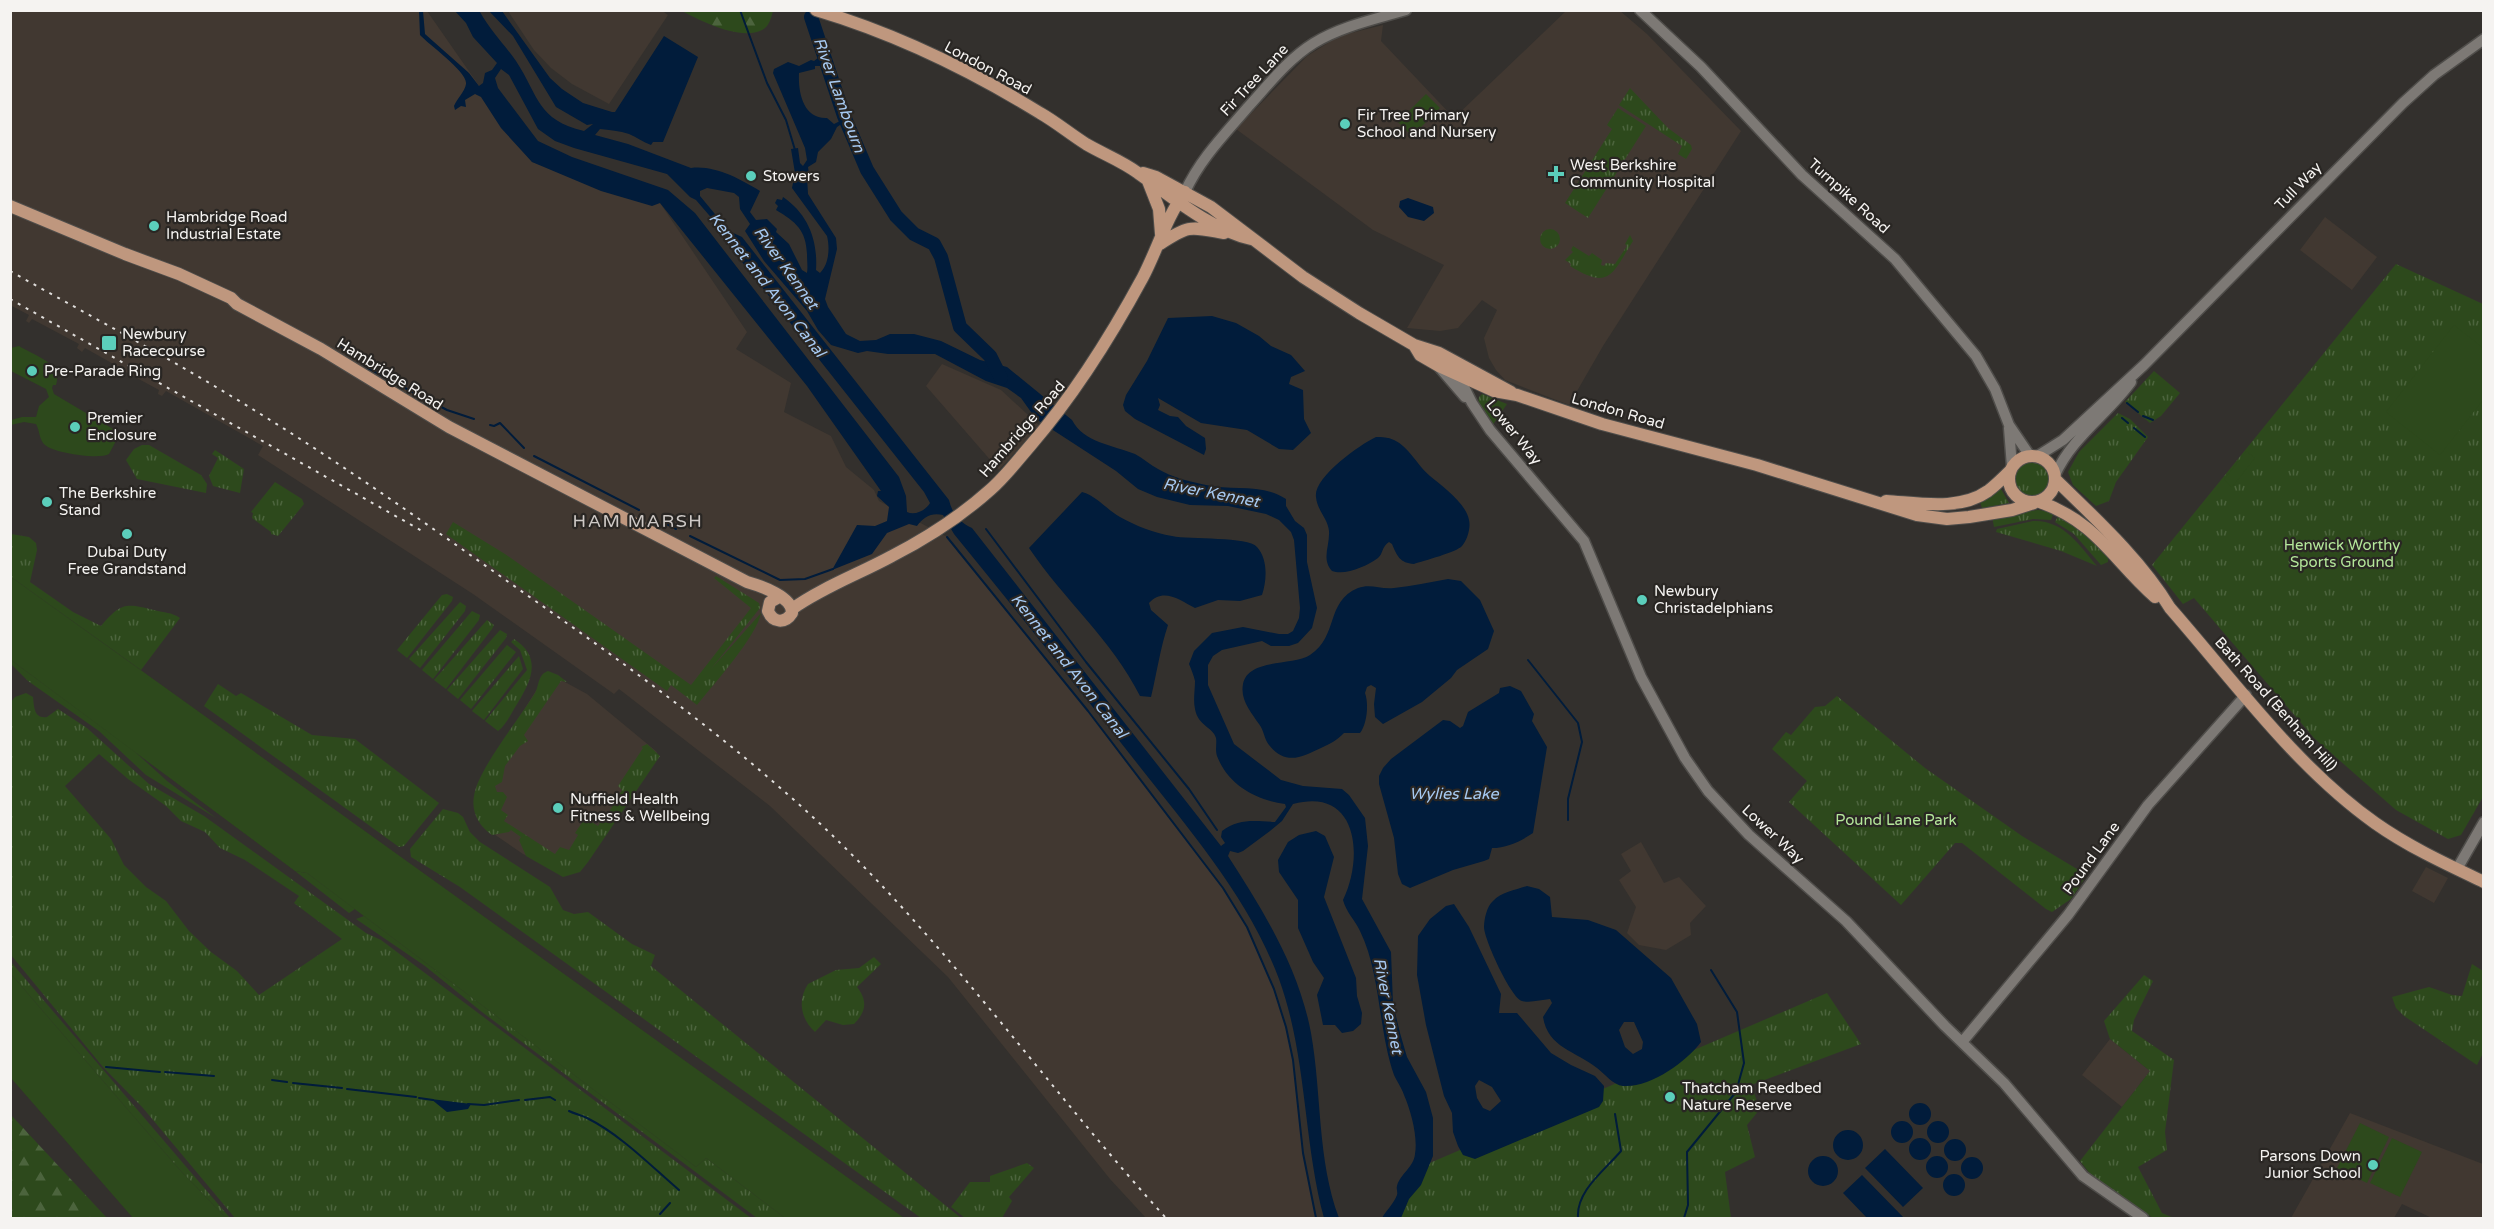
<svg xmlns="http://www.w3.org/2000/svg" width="2494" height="1229" viewBox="0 0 2494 1229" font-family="'Varela Round',sans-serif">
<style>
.built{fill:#413831}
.grass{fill:url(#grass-tufts);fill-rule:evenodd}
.forest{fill:url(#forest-firs)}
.pitch{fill:#2d491c}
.water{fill:#011c3b;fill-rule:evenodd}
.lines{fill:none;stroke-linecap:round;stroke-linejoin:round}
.stream{stroke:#011c3b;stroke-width:2}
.river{stroke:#011c3b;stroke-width:14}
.minor-casing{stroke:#4f4d4a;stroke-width:13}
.major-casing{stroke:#4f4d4a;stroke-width:14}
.minor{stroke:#7d7975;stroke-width:10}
.major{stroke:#bf977e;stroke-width:12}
.rail{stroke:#e0dedc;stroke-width:2;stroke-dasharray:3 6;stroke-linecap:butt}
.poi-dot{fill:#5bcebb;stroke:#292623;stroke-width:2}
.labels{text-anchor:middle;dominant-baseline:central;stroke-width:4.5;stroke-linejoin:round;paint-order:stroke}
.street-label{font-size:15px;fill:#f5f3f1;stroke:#292623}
.poi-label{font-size:15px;fill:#f5f3f1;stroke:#292623;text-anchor:start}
.park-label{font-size:15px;fill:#b4e79a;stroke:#292623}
.water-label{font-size:16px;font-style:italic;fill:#a6c9f1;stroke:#292623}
.quarter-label{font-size:18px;letter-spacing:1.5px;fill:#cec9c6;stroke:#292623}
</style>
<defs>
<pattern id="grass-tufts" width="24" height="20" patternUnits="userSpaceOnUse" patternTransform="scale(1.5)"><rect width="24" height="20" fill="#2d491c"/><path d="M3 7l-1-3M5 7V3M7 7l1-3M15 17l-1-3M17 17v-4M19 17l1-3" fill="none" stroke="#4c643d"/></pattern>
<pattern id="forest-firs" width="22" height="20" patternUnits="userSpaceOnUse" patternTransform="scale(1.5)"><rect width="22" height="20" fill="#2d491c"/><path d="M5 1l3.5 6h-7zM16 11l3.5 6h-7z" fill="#4c643d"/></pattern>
</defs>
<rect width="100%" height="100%" fill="#33302d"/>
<path class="built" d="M661,10L668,15L609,104L572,84L551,68L534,50L508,11Z
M1619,10L1647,34L1741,131L1603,346L1569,405L1505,380L1496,370L1489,358L1484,338L1497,310L1482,300L1458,328L1440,331L1407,328L1444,265L1373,230L1236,129L1307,56L1339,36L1383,25L1381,41L1454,118L1566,11Z
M10,11H427L532,162L660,203L747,332L736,349L791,383L784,412L831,436L846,467L874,490L879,501L947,537L1088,711L1223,888L1247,927L1274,989L1286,1027L1293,1060L1303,1153L1316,1218H1146L1110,1179L948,977L770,806L619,689L614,694L473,594L258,455L263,446L166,391L162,396L158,394L159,390L124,371L121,375L115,372V365L85,348L82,352L77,348L79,344L32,319L29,323L26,321L29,315L10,305Z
M2325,217L2377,257L2352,290L2300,250Z
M942,364L1001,390L1040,426L999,470L926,386Z
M552,675L587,694L657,752L602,833L560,872L523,854L482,826L489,765L541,683Z
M1641,842L1664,883L1679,877L1706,906L1690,923L1691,935L1666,950L1639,945L1627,933L1636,907L1619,880L1631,871L1621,854Z
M2426,867L2448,878L2434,903L2412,891Z
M2110,1039L2150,1071L2122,1107L2082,1075Z
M2350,1113L2483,1164V1218H2432L2402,1204L2394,1218H2291Z"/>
<path class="grass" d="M1630,88L1668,128L1691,145L1692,149L1686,159L1678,154L1682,146L1619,105Z
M1618,108L1646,126L1588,218L1565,203L1612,129L1607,125Z
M1540 239a10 10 0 1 1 20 0a10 10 0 1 1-20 0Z
M1630,235L1633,241C1612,274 1610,291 1570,266L1571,264L1565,260L1573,252L1571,250L1573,246L1589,256L1592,253L1602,260L1601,265L1604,266L1606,263L1615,264L1627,246L1625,244Z
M2396,264L2483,304L2484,795L2461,835L2448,839L2396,810L2314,738L2194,598L2183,604L2152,565Z
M2154,371L2180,393L2161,416L2150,423L2125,402Z
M1482,394L1507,404L1492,426L1478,403L1479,397Z
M2118,413L2130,419L2148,437L2116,482L2109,501L2096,506L2073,485L2068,472L2079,452Z
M142,445H149L201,475L207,484L206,493L137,479L126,460L134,449Z
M215,450L244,469L240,493L213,486L209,476L218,458L212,454Z
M2014 479a18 18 0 1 1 36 0a18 18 0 1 1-36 0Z
M275,482L302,499L304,504L278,536L271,534V532L252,518L253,513L251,512Z
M2001,489L2009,503L1982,508L1980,502Z
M2038,510L2054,512L2051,520L2033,519L1994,527L1992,516Z
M2059,514L2066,517L2108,555V562L2101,565L2074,534L2055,522Z
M2033,521C2064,520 2079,545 2097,566L2061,551L1996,532L1997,529Z
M453,522L505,554L691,685L751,608L714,578L716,576L759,603L760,608L711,669L761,613C757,636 713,685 697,705L671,685L667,691L446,534Z
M11,534L29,537L36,543L37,550L30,582L73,612L101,626C121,602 126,603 154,610C165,613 171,612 180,618L141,670L11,577Z
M447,594L453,597L452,601L407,658L397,650L442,595Z
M460,602L466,606L465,611L420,668L409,659Z
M472,611L480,615L479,620L433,679L422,670Z
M487,620L494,625L492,629L446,689L434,680Z
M500,630L507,634L506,638L458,699L447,690Z
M514,639C545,659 529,685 514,709C510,716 505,726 498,731L485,721L527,670L520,650L511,642Z
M507,645L516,652L471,709L460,700Z
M519,656L523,669L484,720L472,711Z
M11,660L134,751L167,781L216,818L146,775L99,731L28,681L11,664Z
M548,671L558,675L567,682L561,681L524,735L528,741L520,746L505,766L502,782L495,786L497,792H503L507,797L501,810L508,815L504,821L555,854L560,847L569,850L578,835L575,833L585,818L598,826L606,813L608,814L622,790L618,786L643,748L641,747L647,744L660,756L588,862L580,872L563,877L526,856L519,840L521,837L511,830L509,832L492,835C479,826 471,812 474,796C478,769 520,718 535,693C538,688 538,680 542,675C543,673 546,672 548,671Z
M218,684L236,696L241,693L312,735L355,739L439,803L404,846L399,847L204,706Z
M26,693L33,697C34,707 34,719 47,717L58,709L87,728L149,784L204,816L366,933L381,940L751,1218H235L143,1108L103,1067L11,955V702L15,697ZM99,754L128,779L166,806L181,821L205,832L220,848L245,860L299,896L294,903L342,939L259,995L237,971L211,952L189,931L166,901L146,887L124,865L111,839L65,786Z
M1837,696L1925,768L2022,836L2087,875L2071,899L2052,912L2046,909L1962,843H1955L1901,905L1789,802L1807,781L1772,749L1786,732L1791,735L1815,707L1825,706Z
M443,809L458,813L463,817L470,832L480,842L550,887L563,910L574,914L588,912L632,944L655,955L651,966L961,1218H921L460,887L411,857L410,849Z
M295,871L307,873L355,909L349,913Z
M364,916L696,1167L706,1158L785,1218H757L482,1012L425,966L356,919Z
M874,957L881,964L857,987C868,1001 866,1012 854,1024L843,1025L826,1020L815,1032C801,1019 797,1001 808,984L836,970L859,968Z
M10,961L230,1218H226L179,1169L11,974Z
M2472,964L2483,971V1053L2477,1065L2404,1016L2396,1008L2392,997L2429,987L2452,995L2462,996Z
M2144,975L2153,981L2134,1020L2132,1031L2174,1060L2165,1132L2167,1150L2138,1167L2162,1213L2174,1218H2153L2095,1180L2080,1161L2150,1071L2110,1039L2104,1021Z
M1827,993L1861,1044L1751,1085L1760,1109L1747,1125L1755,1157L1725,1172L1731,1218H1392L1418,1168Z
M1027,1163L1034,1168L1009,1197L1012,1201L1002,1218H965L951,1207L970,1182H990V1176Z"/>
<path class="forest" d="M682,11H773C771,18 769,27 762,30C740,41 701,21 682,11Z
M11,1115L107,1218H11Z"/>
<path class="pitch" d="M1426,94L1440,108L1412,136L1398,122Z
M2454,325L2483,348V400L2440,455L2386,412Z
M19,346C35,356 63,363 56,385H53L52,388L54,394L113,429L116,441L109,454C99,460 54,453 45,445C39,440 40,431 36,424L24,422L11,425V420L22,417H36L39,406L49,397L46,389L11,371V348Z
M2246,451L2255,458L2232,487L2224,480Z
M11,577L96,638L904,1218H785L706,1158L696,1167L307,873L295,871L11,660Z
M11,974L179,1169L226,1218H133L11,1078Z
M2360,1123L2389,1137L2367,1183L2337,1168Z
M2392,1138L2422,1152L2400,1197L2370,1183Z"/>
<path class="water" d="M419,11H423L425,34L469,73L479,86L483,83L485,73L492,70L497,63L473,37L466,23L455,11L480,12C490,30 504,44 516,61C539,96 537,120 584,131L593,124L587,125L556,107L513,36L489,11H502L550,78L562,89L583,103L612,112H615L664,36L698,57L663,142H653L651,145C643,142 636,137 629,134C620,131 609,130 600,129L595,135L628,144L691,168C715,165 740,179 760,191L750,212L756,220L767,219L777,229L776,232L789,244L802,270L807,273C808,267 807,261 807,254C806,230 796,222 776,210L778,206L775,203L777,199L782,200L783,197C808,214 818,240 816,270L820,273C829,264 830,248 827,236L792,188L795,173L791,149L798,148L800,163L803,166L807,160L805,148L773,73L774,69L788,62L799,66L811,60L814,61L818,58L821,66H815V69L799,73C798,92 803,119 827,118L834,124L840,121V125L837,127L831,139L818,152L816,162L808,167L809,174L807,176L808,194L836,238L837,249L825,299L828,307L846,334L860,341L876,340L890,334H914L941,341L980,360L1007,367L1072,420C1084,443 1113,445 1135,454C1143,458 1150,465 1158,469C1171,477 1191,482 1206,485C1233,491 1262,483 1286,499V506L1295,521L1304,528L1307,535V562L1317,608L1312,628L1298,643L1289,646H1271L1262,641L1222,650L1213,656L1208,665V685L1234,744L1281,780L1303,786L1342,789L1349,795L1365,818L1368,846L1362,899L1391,952L1393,1004L1400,1033L1407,1057L1426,1092L1433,1118V1156L1421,1185L1409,1199L1401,1218H1382C1386,1211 1394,1203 1397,1195C1398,1192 1396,1189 1397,1186C1400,1174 1414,1167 1415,1154C1418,1137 1411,1111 1404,1095C1402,1088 1397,1082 1394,1075C1378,1029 1381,974 1360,931C1355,920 1346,912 1343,900C1364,857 1358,786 1293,804L1282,821L1270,831L1243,851L1238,853L1230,851L1228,856C1263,910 1299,968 1311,1033C1322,1095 1317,1159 1339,1218H1324C1303,1140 1307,1056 1279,979C1249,899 1192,833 1140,767C1079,689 1017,611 954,534L943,515C932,512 923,517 917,526L909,524L887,533L872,554L832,570L857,525L875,526L887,521L889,507L877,496L878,491H881L807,386L660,203L652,206L601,191L532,162L501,128L481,97L475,94L465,100L466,107L461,106L455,110L454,106C457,99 465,91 466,84C468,72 428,44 420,35ZM501,69L509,75L538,129L555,141L574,148L667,174L690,197L696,200L721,229L742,262L924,492L930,503C926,510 915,516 907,512L906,496L899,477L695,213L668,190L572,157L538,141L498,88L495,78ZM707,188L734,193L739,197L740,209L750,224L745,231L764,261L807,311L818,330L831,345L858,353L867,351L888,354H935L986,381L1007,388L1021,398L1036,419L1116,471L1138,489L1157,497L1190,505L1228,506L1266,514L1279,520L1291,532L1294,540L1300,608L1299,618L1293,631L1288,634H1279L1243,627L1212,633L1194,651L1189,664C1191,669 1194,676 1195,681C1195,690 1193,700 1195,709C1198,726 1213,727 1216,738C1217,743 1215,750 1217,756C1228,785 1256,800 1285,804L1286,807L1275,822C1255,821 1239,818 1222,831L1221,837L1225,843L1221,846L972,528C959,522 952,513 949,500L742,237L729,231L700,196V191Z
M1408,198L1433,207L1434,213L1424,221L1408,217L1399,207L1400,201Z
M1212,316L1236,323L1259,336L1271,346L1291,355L1305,371L1291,377L1289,384L1303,390L1304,419L1311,433L1293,450L1279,449L1247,430L1201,423L1158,398L1160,405L1158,410L1170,416L1178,417L1186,426L1205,438L1206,449L1204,455L1135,419L1125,411L1123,405L1126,395L1147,361L1168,318Z
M1376,437C1382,437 1388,437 1394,440C1409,447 1417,465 1430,476C1442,486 1466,503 1469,520C1471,528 1467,540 1462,546C1457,552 1423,561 1414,564C1400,563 1397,556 1392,544L1389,542C1382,546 1383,554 1378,558C1367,566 1345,576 1332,571C1321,559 1330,546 1329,531C1328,519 1317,510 1316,497C1313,478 1359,445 1376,437Z
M1082,492C1097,496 1107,510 1120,517C1136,526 1154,533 1172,536C1190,540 1248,536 1257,547C1268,559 1267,580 1262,595L1240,601L1218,600L1195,608C1180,600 1163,587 1149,603L1151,610L1168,625C1160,649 1157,672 1151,697L1140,696C1112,640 1064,600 1029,548Z
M1448,579L1461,581L1480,600L1494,631L1488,649L1457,670L1451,678L1422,702L1383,724L1375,717L1374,704L1376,688L1371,685L1367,687L1365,693C1369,704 1367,724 1360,733H1344C1336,741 1331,743 1321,748C1302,757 1286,766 1269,745C1264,739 1264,730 1259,724C1251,712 1240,700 1243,684C1248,658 1293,666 1310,655C1339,636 1325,602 1358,588C1371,583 1381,590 1394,588C1412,586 1430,582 1448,579Z
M1510,686L1521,691L1534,714L1532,721L1547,747L1533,833C1521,841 1507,848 1492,848L1489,859L1484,861L1453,870L1410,888L1402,884L1398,874L1394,838L1379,784V776L1383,768L1391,759L1443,720L1450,721L1460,728L1463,726L1468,712L1499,693L1500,688Z
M1316,831L1325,836L1334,857L1324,897L1356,978L1357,996L1362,1013L1361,1024L1353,1031L1342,1033L1335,1025H1323L1317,995L1324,978L1313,962L1298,928V900L1279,872L1278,860L1288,842L1299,835Z
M1527,886L1539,889L1550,897L1552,917L1588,920L1616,930L1671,978L1697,1024L1701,1042C1686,1062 1650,1088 1623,1086C1613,1085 1605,1074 1597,1068C1576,1051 1548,1048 1543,1017L1552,1003L1550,999C1541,1000 1530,1003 1522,1001C1511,998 1484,939 1484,927C1484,919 1487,906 1493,901C1501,892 1516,890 1527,886ZM1624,1022H1634L1643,1042L1642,1049L1633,1054L1625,1047L1619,1030Z
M1454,904L1469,927L1501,994L1499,1013H1517L1551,1053L1571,1065L1595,1076L1604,1086L1603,1101L1599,1107L1475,1159L1463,1155L1458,1146L1453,1132L1452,1113L1444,1096L1426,1025L1417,975L1418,936L1430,919L1446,906ZM1479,1080L1492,1087L1501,1101L1490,1111L1483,1108L1477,1098L1475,1086Z
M431,1099L471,1104L468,1109L447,1112Z
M1909 1114a11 11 0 1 1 22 0a11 11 0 1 1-22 0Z
M1927 1132a11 11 0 1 1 22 0a11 11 0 1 1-22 0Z
M1891 1132a11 11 0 1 1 22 0a11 11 0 1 1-22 0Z
M1833 1145a15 15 0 1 1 30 0a15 15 0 1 1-30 0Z
M1909 1149a11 11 0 1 1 22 0a11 11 0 1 1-22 0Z
M1944 1150a11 11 0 1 1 22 0a11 11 0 1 1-22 0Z
M1885,1149L1923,1188L1903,1207L1865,1168Z
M1926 1167a11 11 0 1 1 22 0a11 11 0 1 1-22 0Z
M1808 1171a15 15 0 1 1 30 0a15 15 0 1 1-30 0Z
M1961 1168a11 11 0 1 1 22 0a11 11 0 1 1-22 0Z
M1943 1185a11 11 0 1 1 22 0a11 11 0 1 1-22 0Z
M1862,1175L1904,1218H1867L1843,1193Z"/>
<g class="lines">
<path class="stream" d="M740,10L767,83L786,120L795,150
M338,344L368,368L418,395
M430,401L447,410L474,419
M2127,403L2138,412
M2143,416L2153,420
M2122,418L2128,423
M490,425L494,426L500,423L524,448
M2134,428L2145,437
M534,456L639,510
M663,522L676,529
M986,529L1086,662L1189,789L1217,830
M690,536L780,580L805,579L833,569
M947,537L1088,711L1223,888L1247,927L1274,989L1286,1027L1293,1060L1303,1153L1316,1218
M1528,660L1578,723L1582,742L1568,799V820
M106,1067L160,1072
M165,1072L214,1076
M272,1080L287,1082
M293,1083L342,1088
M347,1089L416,1097
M419,1098L433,1100
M525,1100L550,1097L555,1100
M468,1104L484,1105L519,1100
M569,1111C575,1114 581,1115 587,1118C621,1135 650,1165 679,1190
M660,1214L670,1203
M1578,1218C1576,1191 1604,1171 1621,1151L1615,1114
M1684,1218L1688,1205L1687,1152L1736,1092L1744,1063L1737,1012L1711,970"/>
<path class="river" d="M811,17L844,116L867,170L896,216L914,234L934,244L941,257L960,327L990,356L1001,378"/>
<g class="minor-casing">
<path id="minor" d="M1640,10L1701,67L1802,175L1895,259L1976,356L1995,389L2009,425L2030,456
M1185,192C1200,159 1225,134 1248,107C1269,84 1288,59 1314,43C1342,26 1376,19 1406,10
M1440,368L1465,397
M1457,373L1472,403L1490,430L1584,541L1641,677L1685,758L1708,791L1749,835L1846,921L1945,1026L2004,1083L2083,1176L2143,1218
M2009,428L2012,467
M2036,457L2063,440L2144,365L2403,103L2434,75L2484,39
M2055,475C2072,437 2107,415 2131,382
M2457,869L2484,822
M1963,1041L2068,915L2148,805L2246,695"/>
</g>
<g class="major-casing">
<path id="major" d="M816,10C893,33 972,71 1040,113C1056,122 1070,134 1086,144C1103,154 1122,161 1138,173C1171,196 1211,230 1251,239
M1143,173L1156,177L1211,207L1303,277L1359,313L1414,345L1439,353L1511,392
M1148,181L1159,209L1161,234
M10,206L125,254L179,274L231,298L237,304L321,349L449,427L747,582C761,586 793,597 792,613C785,624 773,623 768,611L770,602L779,597
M1160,244C1190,224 1191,227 1224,233
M1414,345L1420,355L1439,366L1494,391L1517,395L1602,424L1757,465L1917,515L1947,519L1969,517L2012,510L2034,503
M2009 479a23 23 0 1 1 46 0a23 23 0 1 1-46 0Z
M2056,480C2096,519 2141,560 2170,608C2234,681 2296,767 2375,823C2409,847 2446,864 2484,882
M1886,501C1919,503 1960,511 1988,491C1996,485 2003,478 2010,471
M2040,502C2098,523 2112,559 2155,597
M792,609C823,587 859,574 892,556C927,538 961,516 990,490C1005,477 1017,461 1030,446C1075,394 1110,338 1143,277C1158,248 1166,218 1185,192"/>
</g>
<use href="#minor" class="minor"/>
<use href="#major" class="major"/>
<path class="rail" d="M10,271C92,317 175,361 254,410C347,467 435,530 524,593C631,668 738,745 833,836C955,954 1052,1093 1166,1218
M10,299L424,532"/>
</g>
<g class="poi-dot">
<circle cx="1345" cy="124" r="6"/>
<path d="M1553 165h6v6h6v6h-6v6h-6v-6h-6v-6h6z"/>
<circle cx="751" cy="176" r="6"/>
<circle cx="154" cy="226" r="6"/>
<rect x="101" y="335" width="16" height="16" rx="3"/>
<circle cx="32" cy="371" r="6"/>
<circle cx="75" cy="427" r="6"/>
<circle cx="47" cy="502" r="6"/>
<circle cx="127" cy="534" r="6"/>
<circle cx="1642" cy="600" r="6"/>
<circle cx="558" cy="808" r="6"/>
<circle cx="1670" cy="1097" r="6"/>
<circle cx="2373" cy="1165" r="6"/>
</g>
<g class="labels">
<g class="street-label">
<text transform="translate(988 68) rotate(28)">London Road</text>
<text transform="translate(1254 80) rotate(-47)">Fir Tree Lane</text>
<text transform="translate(2298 186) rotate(-46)">Tull Way</text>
<text transform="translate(1849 196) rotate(42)">Turnpike Road</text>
<text transform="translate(390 374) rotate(32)">Hambridge Road</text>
<text transform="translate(1618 411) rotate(16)">London Road</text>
<text transform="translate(1022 429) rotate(-49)">Hambridge Road</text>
<text transform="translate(1514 432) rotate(51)">Lower Way</text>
<text transform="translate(2276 704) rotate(48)">Bath Road (Benham Hill)</text>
<text transform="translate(1773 834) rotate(43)">Lower Way</text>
<text transform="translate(2091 858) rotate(-54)">Pound Lane</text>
</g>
<g class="poi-label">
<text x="1357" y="115">Fir Tree Primary<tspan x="1357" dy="17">School and Nursery</tspan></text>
<text x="1570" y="165">West Berkshire<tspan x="1570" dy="17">Community Hospital</tspan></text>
<text x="763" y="176">Stowers</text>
<text x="166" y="217">Hambridge Road<tspan x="166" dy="17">Industrial Estate</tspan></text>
<text x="122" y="334">Newbury<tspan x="122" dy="17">Racecourse</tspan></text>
<text x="44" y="371">Pre-Parade Ring</text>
<text x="87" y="418">Premier<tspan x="87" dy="17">Enclosure</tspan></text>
<text x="59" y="493">The Berkshire<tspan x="59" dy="17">Stand</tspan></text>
<text x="127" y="552" text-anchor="middle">Dubai Duty<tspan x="127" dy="17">Free Grandstand</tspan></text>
<text x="1654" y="591">Newbury<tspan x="1654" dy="17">Christadelphians</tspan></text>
<text x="570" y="799">Nuffield Health<tspan x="570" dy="17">Fitness &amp; Wellbeing</tspan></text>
<text x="1682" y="1088">Thatcham Reedbed<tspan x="1682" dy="17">Nature Reserve</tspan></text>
<text x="2361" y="1156" text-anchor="end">Parsons Down<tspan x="2361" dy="17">Junior School</tspan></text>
</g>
<g class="park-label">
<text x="2342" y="545">Henwick Worthy<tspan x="2342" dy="17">Sports Ground</tspan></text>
<text x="1896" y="820">Pound Lane Park</text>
</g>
<g class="water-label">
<text transform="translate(839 95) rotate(70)">River Lambourn</text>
<text transform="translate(786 268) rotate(54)">River Kennet</text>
<text transform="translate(767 285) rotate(52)">Kennet and Avon Canal</text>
<text transform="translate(1211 493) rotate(11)">River Kennet</text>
<text transform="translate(1069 666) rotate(52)">Kennet and Avon Canal</text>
<text x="1454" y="794">Wylies Lake</text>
<text transform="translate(1388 1006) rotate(79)">River Kennet</text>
</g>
<g class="quarter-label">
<text x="638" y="521">HAM MARSH</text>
</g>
</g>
<rect width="2494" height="1229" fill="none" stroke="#f5f3f1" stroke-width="24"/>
</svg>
